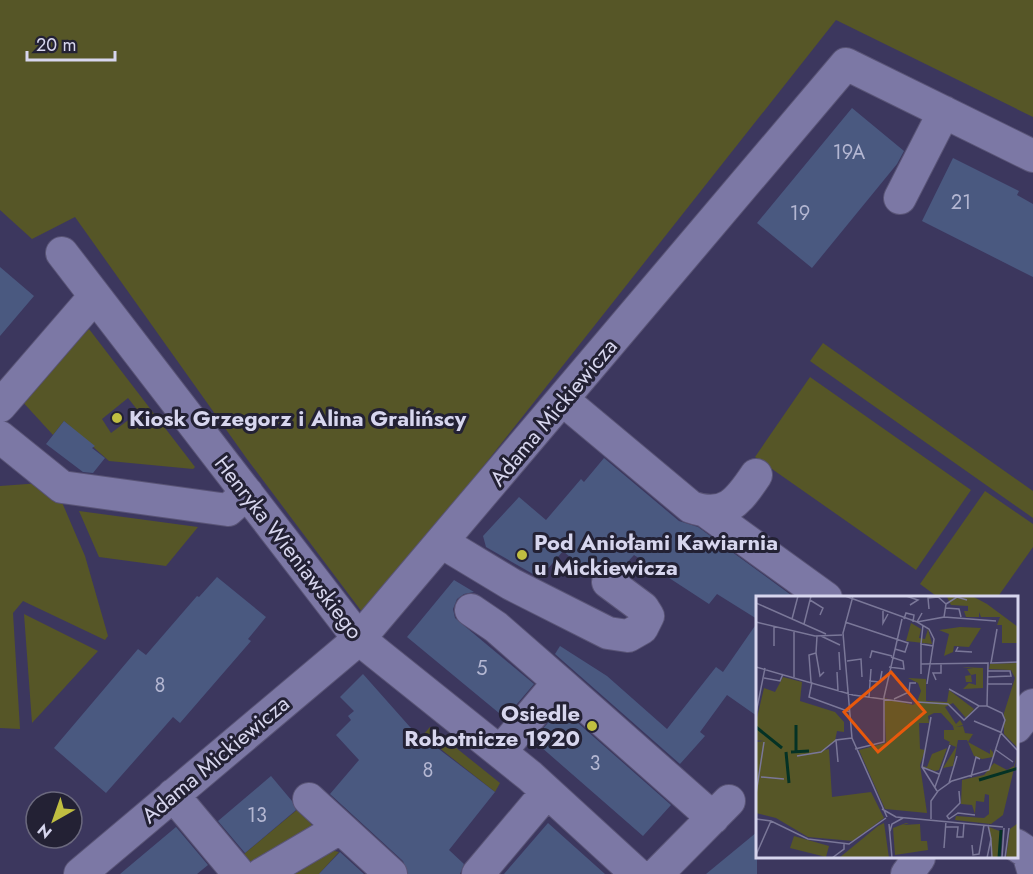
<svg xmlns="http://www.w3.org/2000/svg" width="1033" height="874" viewBox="0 0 1033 874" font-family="Jost,sans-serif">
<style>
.green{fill:#565627;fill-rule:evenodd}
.building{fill:#4a5980}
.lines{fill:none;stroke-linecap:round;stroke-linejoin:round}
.minor-casing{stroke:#595476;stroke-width:34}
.minor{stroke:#7c78a5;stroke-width:32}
.poi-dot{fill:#c0be41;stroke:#232134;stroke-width:2}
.labels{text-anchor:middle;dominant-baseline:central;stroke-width:6;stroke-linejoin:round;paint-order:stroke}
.number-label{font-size:20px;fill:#b4b7d2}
.street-label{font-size:22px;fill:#d7d6ee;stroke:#232134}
.poi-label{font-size:22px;font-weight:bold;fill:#d7d6ee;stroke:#232134;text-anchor:start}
.inset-river{fill:none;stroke:#043225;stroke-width:3}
.inset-road{fill:none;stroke:#7a7798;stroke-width:1.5}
.view{fill:#e8590c;fill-opacity:0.15;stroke:#e8590c;stroke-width:3}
.inset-edge{fill:none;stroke:#d7d6ee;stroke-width:3}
</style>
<rect width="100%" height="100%" fill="#3c375e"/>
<path class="green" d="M0,0H1033V117L836,20L365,616L247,459L75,217L32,239L0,210Z
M89,329L195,467L193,469L109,461L64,421L53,435L20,399ZM128,398L139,412L111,433L102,419Z
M823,343L1033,491V518L810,361Z
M810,377L971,490L916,570L755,457Z
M41,483L61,500L85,556L108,636L105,640L23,601L13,613L20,729L0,728V486Z
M985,491L1033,524V547L997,598H939L920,584Z
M79,511L198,527L166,566L99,557Z
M24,614L98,651L32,723Z
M430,727L500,783L495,792L423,735Z
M298,809L317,831L257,869L244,854Z
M330,850L339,852L319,874H280Z"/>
<path class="building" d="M852,108L904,151L897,164L812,268L757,223Z
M953,158L1019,191L1017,195L1033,204V277L922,221Z
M0,267L34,296L0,336Z
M64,421L95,446L92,448L105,458L93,473L83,472L46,444Z
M604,458L679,521L698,527L795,598H757V619L717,594L709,604L634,555L621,569L611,564L601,565L592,576L563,551L540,578L486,547L483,536L519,497L546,520L581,479L584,482Z
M217,577L266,617L248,639L251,641L180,723L173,717L106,793L54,748L138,649L146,655L197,596L199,597Z
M454,580L474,592L464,594L457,599L453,609L455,618L534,684L505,718L407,637Z
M757,623V716L727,695L700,732L705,736L680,764L555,654L560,646L607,676L667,729L716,667L723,672Z
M363,674L410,727L495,792L449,850L464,864L460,874H408L403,861L330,794L359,760L336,735L351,720L348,716L354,711L340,697Z
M561,708L671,805L643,836L533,740Z
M271,776L292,801L296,810L245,853L218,821Z
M548,823L605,874H504Z
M176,827L208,865L197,874H120Z
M757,832V874H706Z
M340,852L364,874H319Z"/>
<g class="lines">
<g class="minor-casing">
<path id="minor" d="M900,198L944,112
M62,253L359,639L530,776L637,874
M563,400L691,507C725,519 738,502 756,475
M0,406L95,296
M0,437L62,487L228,510L247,493
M707,512L826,598
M443,543L511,584L608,633L628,636L642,628L648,616L643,608L608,582
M471,610L496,627L559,682
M1016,727L1033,705
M500,752L559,682L713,818
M173,795L239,874
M309,799L391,874
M1016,845L1028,853L1033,870
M80,874L359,639L846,64L1033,156
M262,874L340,828
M478,874L547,792
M657,874L729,801
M907,874L919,858"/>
</g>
<use href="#minor" class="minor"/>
</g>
<g class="poi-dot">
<circle cx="117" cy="418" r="6"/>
<circle cx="522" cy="555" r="6"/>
<circle cx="592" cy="726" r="6"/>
</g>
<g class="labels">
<g class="number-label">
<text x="849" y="152">19A</text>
<text x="961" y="202">21</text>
<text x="800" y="213">19</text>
<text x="482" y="668">5</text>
<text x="160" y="685">8</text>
<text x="595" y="763">3</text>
<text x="428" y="770">8</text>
<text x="257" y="815">13</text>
</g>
<g class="street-label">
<text transform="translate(553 412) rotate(-50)">Adama Mickiewicza</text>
<text transform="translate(289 547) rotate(52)">Henryka Wieniawskiego</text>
<text transform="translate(215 759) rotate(-40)">Adama Mickiewicza</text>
</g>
<g class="poi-label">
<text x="129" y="418">Kiosk Grzegorz i Alina Gralińscy</text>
<text x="534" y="542">Pod Aniołami Kawiarnia<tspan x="534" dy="25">u Mickiewicza</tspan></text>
<text x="580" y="713" text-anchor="end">Osiedle<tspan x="580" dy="25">Robotnicze 1920</tspan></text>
</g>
</g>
<g transform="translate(756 596)">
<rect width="262" height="262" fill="#3c375e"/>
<path d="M184,0H216L231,8L262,31V47H246V29H241L244,21H225L223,16V21H210L208,15H212V10L195,9L191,1ZM155,27L165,33L163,42L169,43L172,33L176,48L150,45ZM204,31L225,32L213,51L198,50L197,56L188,60L193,38L183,34ZM262,67V152L248,138V117L259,82L255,74L233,73L234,68ZM206,71L227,72V92L207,93L213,87L220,89V78L215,79L216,86H210L209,80L215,79L211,73H217ZM27,81L46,86L44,105L79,116L88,126V136L81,135L79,145L68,154L41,161L73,153L76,201L115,196L128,222L97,245L52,241L20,222L0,217V146L8,145L0,144V126L8,92L19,96ZM152,82L170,83V105L191,106L193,94L218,113L210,122L197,107L189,111L200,128L204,124L207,129L200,131L207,130L209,137L217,138L212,146L234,158V153L237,156V161L226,163L218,160L211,144H202L197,170L187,172L200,151L193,148L191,151L194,146L188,143V134H198L197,130L185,117H178L172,120L173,127H163L164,153L169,154L164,169L171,217L129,213L103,154L130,147L128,102L157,109L161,106L165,95L162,87ZM191,152L183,174L179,175L168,171L167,170L171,171L176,158ZM262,156L247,219L235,228L199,224L200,220L228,222L233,218V199L229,198L228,206L220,205L219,218L216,209L205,208L206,184L228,179L238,167L251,174L258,170ZM128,227L133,262H83L122,230ZM150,227H153L147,229L164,228L165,245H171L172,254L139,259L137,232ZM262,227V262H250L254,233ZM233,231L246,236L243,262H236ZM38,240L73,250L70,261L34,252Z" fill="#565627"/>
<path class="inset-river" d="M0,131L26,152M40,155V129M30,156L33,187M35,156L53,155M223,184L263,172M243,262L245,234"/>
<path class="inset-road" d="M89,0L161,26L188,21L190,8L181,0M97,0L87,37L96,142L131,221M150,0L162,4L154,9M54,4L67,12L64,19M0,7L70,38M190,8L201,1L211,4M190,12L203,13L205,21M173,13L172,2L182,1M127,15V27L132,18M166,17L161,26L173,33L178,43L171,88M188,21L240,25M36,23L42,0M148,23L150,17L158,19L157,26M0,26L59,40L86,39M89,26L152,47L149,56L139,53M48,28L55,0M18,30V50M38,35V81M65,40L84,49M165,48L167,29M202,51L200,55L216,56M83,56L84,74M60,57L64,80L68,76M114,62L116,55L136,60M91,65L105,63L106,81M234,67L263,66M235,67L241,33M165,68L232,67L231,110L246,117L249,124L233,174L196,185L182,195L175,205V223M0,71L97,99L156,107M133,71L148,73L147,65L135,61M81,76L82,95M165,78V48L177,50M231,81L255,80L254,75H232M8,82L24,85L27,78M180,84L177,77H185V67M113,85L124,86L126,75M55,86L53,59L60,57L61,40M56,86L53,101L94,116M231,88H256M193,93L223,110H231M113,101L115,73M138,103L153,96L154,87H160M161,106L192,108L208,124L223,110M0,117L9,72M175,121L166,171L181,195M218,125L244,136L261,154M99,153L128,146V101L146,23M240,154L257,166M41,160L65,156L80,144M82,166L80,144L96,142M166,171L183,178M5,181L28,183M215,181L220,161L224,163M193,187L201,160M179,191L194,149M0,198L8,146M126,213L140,221L247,231M0,223L15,225L52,243L93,248L130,222M193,223L191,220L204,207L203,195M193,223L202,217L219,219M133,228L136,262M190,231H202L201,241H207L208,227M134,235L136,228L147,222M235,244L236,262M216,249L217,259L223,258L228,229M188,252L190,225M0,259L15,225M76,262L88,253V247M231,262L235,243L232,229M246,262L248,232M249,262L253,232"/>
<path class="view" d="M135,76L169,116L122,156L88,116Z"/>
<rect width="262" height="262" class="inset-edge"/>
</g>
<g transform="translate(54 820) rotate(220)"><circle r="28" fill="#232134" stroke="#6b697e" stroke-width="1.5"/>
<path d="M0-4.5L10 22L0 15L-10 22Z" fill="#c0be41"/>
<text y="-9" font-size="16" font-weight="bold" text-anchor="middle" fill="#d7d6ee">N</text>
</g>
<path d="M27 51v9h88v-9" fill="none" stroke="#d7d6ee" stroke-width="3"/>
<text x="36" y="51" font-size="18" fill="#d7d6ee" stroke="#232134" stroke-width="4.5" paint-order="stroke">20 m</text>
</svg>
